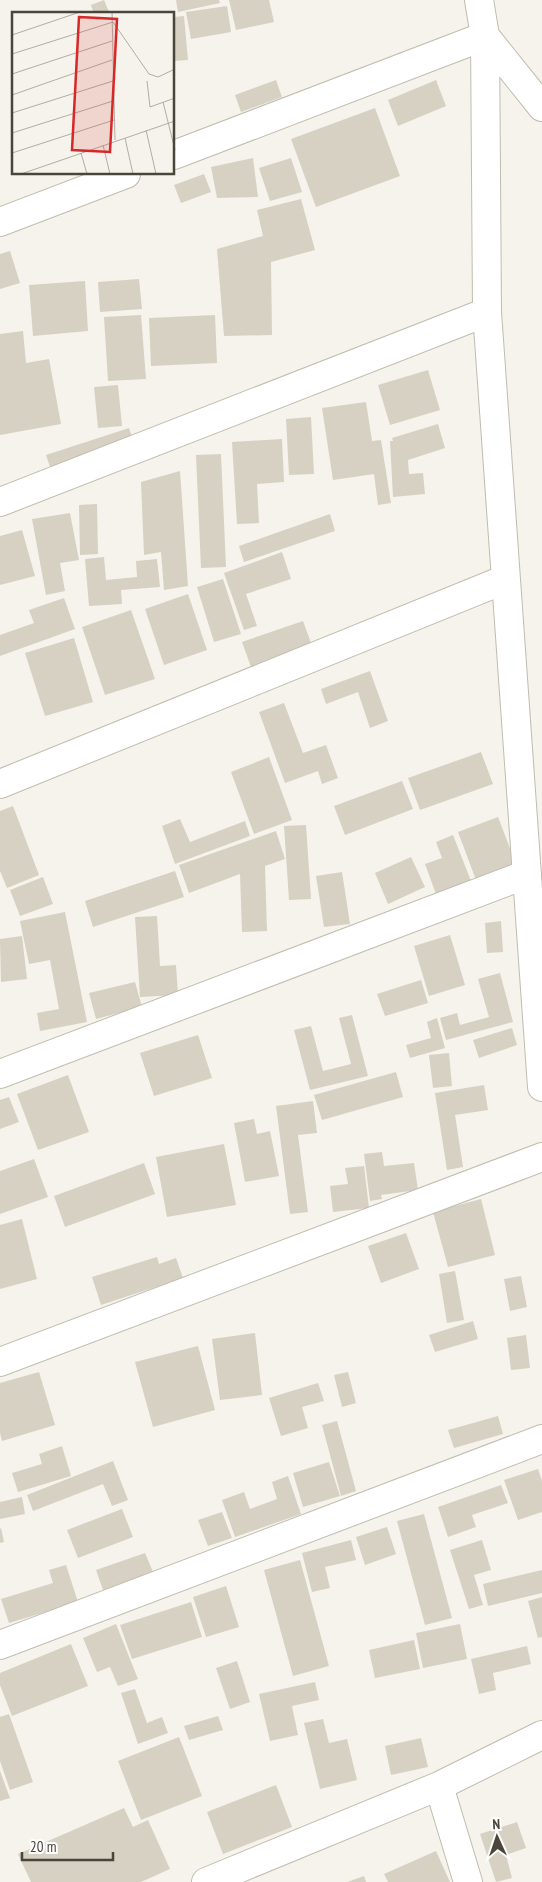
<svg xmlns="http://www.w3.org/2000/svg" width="542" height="1882" viewBox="0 0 542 1882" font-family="'PT Sans Narrow',sans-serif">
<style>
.building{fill:#d6d1c2}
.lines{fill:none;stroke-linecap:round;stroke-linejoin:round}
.minor-casing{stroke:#c0bcaf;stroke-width:30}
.minor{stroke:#fff;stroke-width:28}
.inset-road{fill:none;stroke:#b0ada5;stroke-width:1}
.view{fill:#d62828;fill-opacity:0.15;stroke:#d62828;stroke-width:2.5}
.inset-edge{fill:none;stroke:#49453a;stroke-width:2.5}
</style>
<rect width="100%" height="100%" fill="#f5f3ec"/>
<path class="building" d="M104,0L110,14H94L91,5Z
M176,0H219L220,3L178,12Z
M229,0H269L274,22L236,30Z
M227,6L231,32L191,39L186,12Z
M184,16L188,60L174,61V17Z
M276,80L282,97L241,112L235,95Z
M436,80L446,106L398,126L388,100Z
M375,108L400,176L316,207L291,139Z
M253,158L258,197L217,198L211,167Z
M291,158L302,192L270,201L259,168Z
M204,174L211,192L181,203L174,185Z
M301,199L315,250L271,262L272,335L224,336L217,249L263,236L257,210Z
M10,251L20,283L0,289V254Z
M139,279L142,309L100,312L98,282Z
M85,281L88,331L33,336L29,285Z
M141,315L146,379L108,381L104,317Z
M215,315L217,363L151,366L149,318Z
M23,331L26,363L49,359L61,424L0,435V334Z
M428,370L440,410L390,425L378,385Z
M118,385L122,426L98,428L94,387Z
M366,402L372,441L381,440L391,503L378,505L374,474L333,480L322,408Z
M311,417L314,474L289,475L286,419Z
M438,424L445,448L408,460L409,474L423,473L425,494L393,497L390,441H393L392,438Z
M129,428L135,446L52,473L46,455Z
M282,439L284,482L257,484L259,523L237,524L232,442Z
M221,454L226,567L201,568L196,455Z
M180,471L188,586L164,590L161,552L144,555L141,482Z
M97,504L98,554L80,555L79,505Z
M70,513L79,560L60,563L65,591L46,595L32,519Z
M330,514L335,531L244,562L239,546Z
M22,530L35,576L0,585V536Z
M282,552L291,579L246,594L257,626L244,630L224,573Z
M104,557L106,580L137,577L136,561L157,559L160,587L121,590L122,604L89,606L85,559Z
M223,579L241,634L214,642L197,587Z
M188,594L207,650L164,665L145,609Z
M64,598L75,629L0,656V635L34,623L29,610Z
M131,610L155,679L105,695L82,627Z
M303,621L312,646L251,667L242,642Z
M74,638L93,702L45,716L25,653Z
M370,671L388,721L370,728L358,692L326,704L321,689Z
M284,703L303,753L326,745L338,778L322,784L318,771L285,783L259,712Z
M481,752L493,784L420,810L408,778Z
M269,757L292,820L254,834L231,772Z
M402,781L413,809L345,835L334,806Z
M13,806L39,875L7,888L0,871V811Z
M498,817L516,864L476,880L458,832Z
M180,819L190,842L245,821L250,836L175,864L162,826Z
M306,825L311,899L289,900L284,826Z
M276,831L285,859L265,866L267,931L242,932L240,874L189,893L179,865Z
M453,835L471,881L436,894L425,864L442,858L436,842Z
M411,857L425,887L388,904L375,873Z
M175,871L184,897L93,927L85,901Z
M342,872L350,924L324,927L316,876Z
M43,877L53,904L20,916L10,890Z
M65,912L87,1022L40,1031L37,1013L59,1009L50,960L29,964L20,921Z
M157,916L160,966L176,965L178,995L140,997L135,917Z
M501,921L503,952L487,953L485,923Z
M450,935L465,985L429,996L414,946Z
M22,936L27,979L1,982L0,939Z
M500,973L513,1022L446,1040L440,1018L457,1013L460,1025L489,1017L478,979Z
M421,980L428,1003L385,1016L377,994Z
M135,982L142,1007L96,1019L89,993Z
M352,1015L368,1076L310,1090L294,1030L311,1026L323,1071L351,1064L339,1018Z
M437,1018L445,1048L410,1058L406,1045L431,1038L427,1022Z
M512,1028L517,1045L479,1058L473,1040Z
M198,1035L212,1078L154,1096L140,1053Z
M449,1053L452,1086L433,1088L429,1055Z
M396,1072L403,1097L322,1120L314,1095Z
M68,1075L89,1132L38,1150L17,1094Z
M484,1085L488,1110L455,1115L463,1167L447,1170L435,1093Z
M9,1097L19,1122L0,1129V1100Z
M313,1101L317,1133L298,1135L308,1212L290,1214L276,1106Z
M254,1119L257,1134L270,1131L279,1176L245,1182L234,1123Z
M224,1144L236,1205L167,1217L156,1157Z
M382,1152L384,1166L414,1163L418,1190L381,1195L382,1199L370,1201L364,1154Z
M34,1159L48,1197L0,1214V1171Z
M144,1163L155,1194L65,1227L54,1196Z
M364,1166L369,1208L333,1212L330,1186L348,1184L345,1168Z
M481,1199L495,1255L448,1267L433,1212Z
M22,1219L37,1279L0,1289V1225Z
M406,1233L419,1269L381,1283L368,1246Z
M157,1257L159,1264L176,1258L183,1278L101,1305L92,1277Z
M455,1271L464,1320L447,1323L439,1274Z
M521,1276L527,1307L510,1311L504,1279Z
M473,1321L478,1339L435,1352L429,1335Z
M255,1333L262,1395L220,1400L212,1339Z
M526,1335L530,1368L511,1370L507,1338Z
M198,1346L215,1410L153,1427L135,1362Z
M39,1372L55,1425L2,1441L0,1433V1383Z
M348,1372L356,1403L342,1407L334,1375Z
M318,1383L324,1401L302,1407L308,1428L281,1436L269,1398Z
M498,1416L503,1434L454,1448L448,1430Z
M337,1421L356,1491L341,1496L322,1425Z
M62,1446L71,1476L18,1492L12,1473L42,1464L39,1454Z
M113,1461L128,1500L112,1506L103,1484L33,1511L27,1495Z
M329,1462L340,1496L303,1507L293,1473Z
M538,1469L542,1481V1512L518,1520L504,1480Z
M288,1476L301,1514L235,1537L222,1500L244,1492L250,1509L277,1499L272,1482Z
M501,1485L508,1503L472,1515L476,1527L448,1537L438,1507Z
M22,1497L25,1514L0,1519V1502Z
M122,1509L133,1537L78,1558L67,1530Z
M222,1512L232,1538L208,1546L198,1520Z
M424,1514L452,1618L425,1625L397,1521Z
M387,1527L396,1554L365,1565L356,1537Z
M1,1528L4,1542L0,1543V1529Z
M351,1540L356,1560L325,1567L330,1588L312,1592L302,1553Z
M482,1540L491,1570L474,1575L483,1605L469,1609L450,1550Z
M145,1553L153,1572L103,1590L96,1570Z
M300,1560L329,1666L293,1676L264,1570Z
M66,1565L78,1602L9,1623L1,1599L53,1583L49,1570Z
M542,1570V1593L488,1606L483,1584Z
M226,1586L239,1627L206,1637L193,1597Z
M542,1597V1637L538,1638L528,1601Z
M191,1602L202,1637L132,1659L120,1625Z
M116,1624L138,1679L118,1686L110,1667L97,1672L83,1638Z
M460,1624L467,1659L423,1668L416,1633Z
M414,1640L420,1669L375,1678L369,1650Z
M71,1644L88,1686L12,1716L0,1685V1673Z
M527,1646L531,1664L493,1673L496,1690L479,1694L471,1659Z
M237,1661L250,1702L230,1709L216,1668Z
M315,1682L319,1700L292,1706L298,1735L270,1741L259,1694Z
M135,1689L147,1723L162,1717L168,1733L138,1744L121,1693Z
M9,1714L33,1782L10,1790L0,1761V1717Z
M218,1716L223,1730L189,1740L184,1726Z
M323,1719L329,1743L347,1739L357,1780L320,1789L304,1723Z
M179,1737L202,1796L141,1820L118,1761Z
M421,1738L428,1767L391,1775L385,1746Z
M0,1771L10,1798L0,1801Z
M276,1785L292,1827L223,1854L207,1812Z
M124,1808L133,1827L148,1820L170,1869L141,1882H31L18,1854Z
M517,1822L526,1848L506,1855L512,1878L496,1882L480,1834Z
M436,1851L450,1882H388L384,1874Z
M364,1876L366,1882H347Z"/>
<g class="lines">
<g class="minor-casing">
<path id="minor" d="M479,0L485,36L487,312L542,1087
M174,155L485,36L542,107
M0,222L126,174
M0,502L487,312
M0,784L506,579
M0,1074L527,874
M0,1362L542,1157
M0,1645L542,1439
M439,1786L468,1882
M206,1882L439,1786L542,1735"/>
</g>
<use href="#minor" class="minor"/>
</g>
<g transform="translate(12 12)">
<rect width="162" height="162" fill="#f5f3ec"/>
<path class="inset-road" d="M100,0L103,128M0,23L68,0M0,42L101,10L137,62L146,65L163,57M0,62L100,29M135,69L138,95L163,86M0,83L100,48M151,90L163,138M0,101L101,69M134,118L144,162M0,121L101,89M113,126L121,162M91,133L98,162M0,141L102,108M69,141L75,162M9,162L163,109"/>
<path class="view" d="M67,5L105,7L98,140L60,138Z"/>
<rect width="162" height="162" class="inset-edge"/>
</g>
<g transform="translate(497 1837) rotate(357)" stroke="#ffffff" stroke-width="4" paint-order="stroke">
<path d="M0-4L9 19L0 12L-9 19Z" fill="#49453a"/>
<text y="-8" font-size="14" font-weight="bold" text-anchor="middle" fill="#49453a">N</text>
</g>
<path d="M22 1852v8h91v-8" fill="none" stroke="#49453a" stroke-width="2.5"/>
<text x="30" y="1852" font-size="15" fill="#49453a" stroke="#ffffff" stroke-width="4" paint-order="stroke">20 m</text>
</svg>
